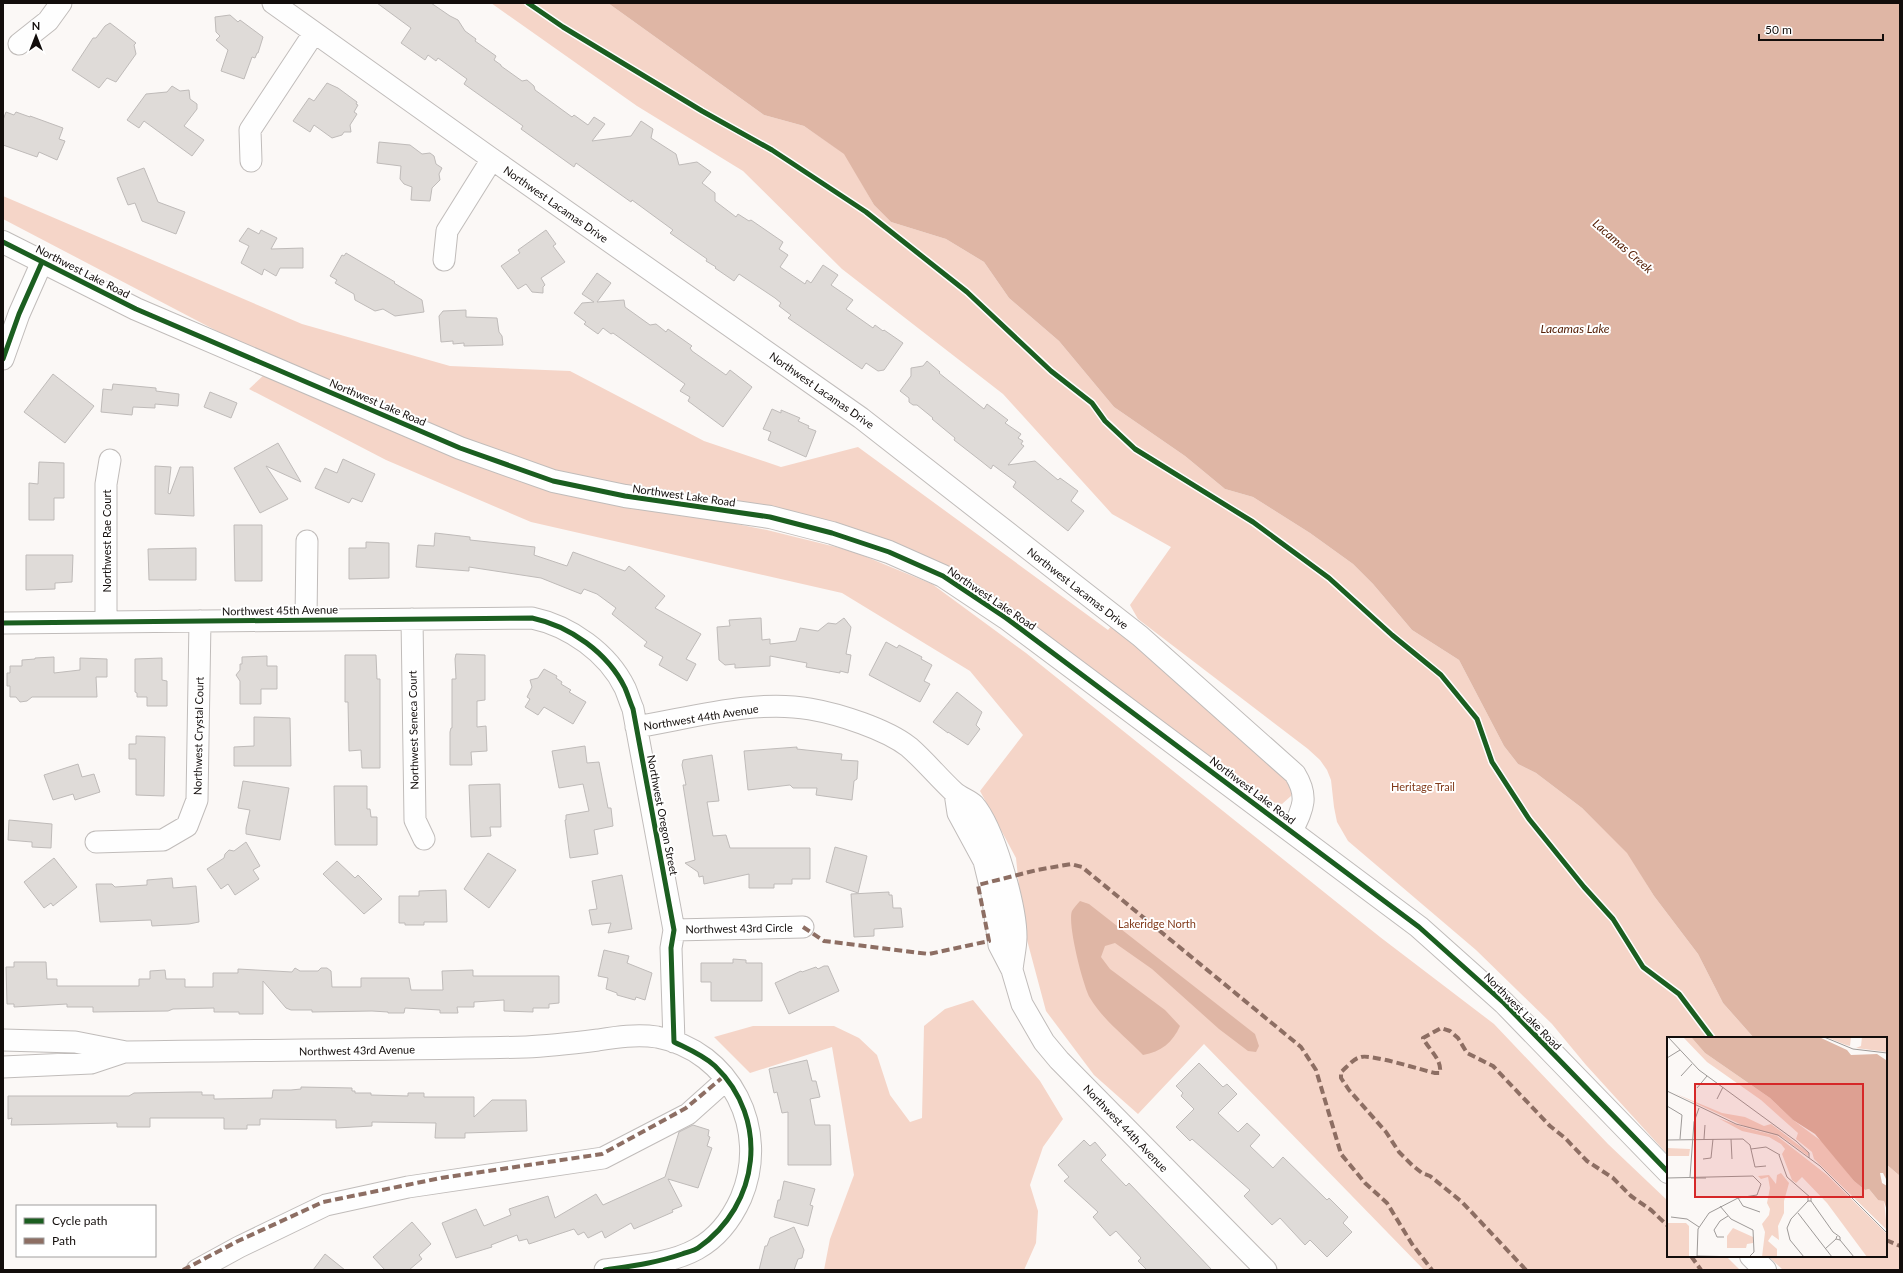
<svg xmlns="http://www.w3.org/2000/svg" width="1903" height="1273" viewBox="0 0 1903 1273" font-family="Lato,sans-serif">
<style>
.green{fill:#f5d5c8}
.water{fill:#dfb6a5}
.building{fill:#dfdbd8;stroke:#bfbbb9}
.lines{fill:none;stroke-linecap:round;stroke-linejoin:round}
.minor-casing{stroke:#c0bcba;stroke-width:23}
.major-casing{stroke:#c0bcba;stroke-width:24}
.minor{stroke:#fefefe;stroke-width:21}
.major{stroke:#fefefe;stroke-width:22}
.quiet{stroke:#8d6e63;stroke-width:4;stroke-dasharray:8 4;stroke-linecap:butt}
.cycleway-casing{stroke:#fff;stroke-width:8}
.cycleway{stroke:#1b5e20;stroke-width:5}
.labels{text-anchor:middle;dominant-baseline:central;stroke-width:4;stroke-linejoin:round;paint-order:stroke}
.street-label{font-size:11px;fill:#120d0b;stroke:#fff}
.park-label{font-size:11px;fill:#813a1a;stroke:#fff}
.water-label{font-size:12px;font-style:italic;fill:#562108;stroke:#fff}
.inset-road{fill:none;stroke:#9e9a98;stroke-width:1}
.view{fill:#d62828;fill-opacity:0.15;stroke:#d62828;stroke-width:2}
.inset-edge{fill:none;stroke:#120d0b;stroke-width:2}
</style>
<rect width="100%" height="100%" fill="#fbf8f6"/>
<path class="green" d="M491,3H608L764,115L804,126L845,154L874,205L891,222L946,239L984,262L1009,298L1059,341L1114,407L1185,456L1225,489L1253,497L1310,533L1353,564L1373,584L1412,630L1459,660L1504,746L1518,764L1536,773L1582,808L1628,853L1654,896L1698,954L1723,1003L1754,1038H1668V1155L1586,1065L1552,1024L1476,950L1348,841L1337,822L1334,807L1331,780L1327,770L1320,760L1308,749L1138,619L1130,605L1171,547L1112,514L1003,394L842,269L743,171L637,106Z
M3,196L302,324L450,366L570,371L704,441L781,467L858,447L1108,630L1117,619L1295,785L1291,796L1282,804L1267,801L902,546L671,501L484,454L278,363L3,219Z
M265,374L539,485L767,530L852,551L932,584L1026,653L1380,937L1494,1024L1608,1144L1668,1201V1256H1726L1740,1270H1424L1204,1044L1138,1114L1094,1075L1046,1011L1023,925L1016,858L980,791L1023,735L970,671L842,593L531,522L386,460L249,389Z
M973,1000L1040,1081L1063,1119L1043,1147L1030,1185L1038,1211L1036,1243L1024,1270H824L830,1239L854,1175L832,1047L750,1073L714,1037L753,1026H834L859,1038L877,1055L890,1095L910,1122L922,1118L924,1026L945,1009Z
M1886,1164L1900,1176V1270H1783L1768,1256H1886Z"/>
<path class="water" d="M608,3H1900V1176L1886,1164V1038H1754L1723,1003L1698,954L1654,896L1627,853L1582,808L1536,773L1518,764L1504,746L1459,660L1412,630L1373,584L1353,564L1310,533L1253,497L1225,489L1185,456L1114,407L1059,341L1009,298L984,262L946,239L891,222L874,205L844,154L804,126L764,115Z
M1080,901L1089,904L1255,1034L1259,1046L1256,1052L1248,1051L1219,1029L1152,969L1115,943L1105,946L1101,957L1110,969L1165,1010L1180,1026C1173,1042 1161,1052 1143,1055C1126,1037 1103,1020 1090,998C1083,986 1067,923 1072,911C1074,908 1077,904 1080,901Z"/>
<path class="building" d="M377,3H431L450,16L458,20L465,31L476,39L475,41L496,56L494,60L501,65V66L522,81L527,80L534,86L535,90L572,117L574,115L588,125L594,117L605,124L592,141L631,136L641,121L653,129L651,138L676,154L679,165L697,162L711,172L702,183L715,193V201L736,217L738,214L749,221L751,220L783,242L779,249L788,255L780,267L805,284L807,280L811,283L823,265L838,275L831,285L853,300L846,309L873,328L875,325L883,331L884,330L903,343L884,370L878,371L866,363L862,369L788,318L791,315L779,306L781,303L775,298L739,274L734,281L715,268L716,267L706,261L707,259L670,233L673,230L632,200L631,202L576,163L574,167L521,129L523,126L464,84L467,79L438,58L436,61L428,55L425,60L401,43L411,28Z
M230,15L238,22L240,20L263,37L258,53H257L255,58L252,57L244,79L221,71L228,50L216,40L220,36L216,32L215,17Z
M110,23L136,43L134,45L136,54L116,82L107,78L99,88L72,70L93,38H96L105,26Z
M327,83L338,88L357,102L356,104L358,105L354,112L357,114L350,125L351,132H344L342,135L332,138L314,125L310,132L293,121L309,98L314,101Z
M172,86L180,91L189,90L190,99L197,104V109L184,126L204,140L192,156L144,121L139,128L127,120L146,94L167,92Z
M6,112L14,115L16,112L30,117V116L63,128L59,139L65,141L57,160L39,152L37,157L3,145V120Z
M379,142L410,145L422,154L430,153L434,156L436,164L442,168L439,174L440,180L432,188L430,201L411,200L412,187L404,184L400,179L401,166L377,163Z
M144,168L158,202L185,212L176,234L142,221L135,203L128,205L117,178Z
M248,228L259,234L261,230L277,238L271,249L303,248V268H280L276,276L264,269L262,275L241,263L249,246L239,241Z
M546,230L556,244L553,246L565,262L541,278L545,285L543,287V293L532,292L526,284L518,289L501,266L520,253L518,250Z
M346,253L395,282L394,283L422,300L424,312L395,316L383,309L375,311L355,300L354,294L335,283L337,280L330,276L342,255L344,256Z
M597,273L611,283L597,302L624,300L625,307L650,325L656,324L666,332L668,329L692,346L690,348L692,351L726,375L730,370L752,387L723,427L688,401L690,397L680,391L685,384L613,333L611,334L603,328L598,334L584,324L586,322L574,313L582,303L594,302L582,294Z
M466,310V317L497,318L499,332L502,336L503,345L464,346V343L453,344V341L441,342L439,316L443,311Z
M927,361L940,372L939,373L984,409L987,404L1008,420L1005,423L1021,434L1018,438L1023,441L1021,444L1024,446L1008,465L1035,461L1058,480L1060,478L1078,491L1071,501L1084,511L1068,531L1013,487L1016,482L993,465L991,469L981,461L954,440L955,438L932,419L933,418L917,405H913L909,402V398L900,391L911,376V368L923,366Z
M53,374L94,406L65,443L24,412Z
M113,384L156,388V391L179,394L178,406L155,404V408L133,407L132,415L101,412L103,389L112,390Z
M210,392L237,403L231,418L204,407Z
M772,409L781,413V410L800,418L798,421L809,426L808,428L816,431L806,457L768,440L771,432L763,429Z
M278,443L301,482L266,466L288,499L260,513L234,468Z
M343,459L375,474L362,502L352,498L349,503L315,488L325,468L337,473Z
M39,462L64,463V498H54V520H29V483L38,484Z
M155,466L171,467L168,493L170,494L180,467H193L194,516L155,514Z
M234,525H262V581H235Z
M435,533L470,537V540L535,547L534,555L567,566L573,552L625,571L629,566L665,596L655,608L701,634L686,659L696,664L687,681L659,665L663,657L644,646L647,642L612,614L616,608L597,594L584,589L581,594L541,578L469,567V571L416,567L418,545L434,546Z
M366,542L389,543V578L349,579V548H366Z
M196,548V580H149L148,549Z
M26,555H73L72,582L55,583V589L26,590Z
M761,618L762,640L770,639V644L796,641L800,628L818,631L828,623L836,624L844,618L851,627L846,654L851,655L848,673L840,671V673L806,667L807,663L770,656V666L735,668V664L725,665L719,660L717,627L730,626L729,620Z
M886,642L897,648L899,645L922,657L921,659L932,665L924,681L930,684L920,702L869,675Z
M456,654L485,655V700L477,701V727L486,726L487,751L471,752L472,765H450V732L451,728H452V679H456L455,659Z
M345,655H376L377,679H380V768H362L361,750L349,751L348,702H345Z
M267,656V666H277V689H261V704H240V681L236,675L240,670V664H242V657Z
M54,657V673L80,670V658L107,659V677H96L97,697H32L27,701L20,702L16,697H10V686H7V673H10V666H22V660L35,659V658Z
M162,658V680L167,681V706H147V697H137V693L135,692V659Z
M544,669L557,676L556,678L562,682L561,684L571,690L569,692L586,702L573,724L544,707L538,715L525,707L530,699L527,697L532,687L530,680L538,678Z
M957,692L982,712L976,725L980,729L968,745L948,732V733L933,722Z
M254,717L290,718L291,766H234V747L254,746Z
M136,736L165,737L164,796L136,795V759H129V744H136Z
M585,746L587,763L599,762L608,808H611L613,826L594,830L598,854L570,858L565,820H566V815L589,811L583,784L559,788L552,751Z
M797,747V749L842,754L841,760L858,761L857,779L854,781L852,800L816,795L817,788H793L790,785L748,790L744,751Z
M712,755L719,801L707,802L713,836L726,835L730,848H810V879H792V884H774V888H749V874L704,884L703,876L699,877L698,872L685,863L695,860L683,785H686L682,765L683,760Z
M78,764L82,777L94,774L100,792L75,800L73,794L53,800L44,775Z
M243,781L289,788L280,840L246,834V828L250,810L238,808Z
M500,784L501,827H490L491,836L471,837L469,785Z
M334,786H367V809H370L371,817H377V845H335Z
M9,820L52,824L51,848L32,847V842L8,840Z
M246,842L260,866L253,870L259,879L235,895L228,884L221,889L207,869L224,858L225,854L229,850L234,851Z
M835,847L867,856L858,893L826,882Z
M488,853L516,870L489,908L464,889Z
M54,858L77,887L53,906L51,903L44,908L24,882Z
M337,861L355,878L358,875L382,899L364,914L323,874Z
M622,875L632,929L608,933L611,923L592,925L589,910L597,909L592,881Z
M172,878L173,888L196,886L199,922L189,924L152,926L151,920L100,922L96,884H112L115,887L147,885V880Z
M446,890L447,922H424V925H405V923H399V896H419V891Z
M889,892V895H892L893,908H901L903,927L874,929V936L854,937L851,894Z
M604,950L629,956L627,963L652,973L645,1000L636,997L635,1000L617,995V993L606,989L608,978L598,976Z
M733,959L746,960V963H762V1001H711V982H701V963H733Z
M14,962H46L47,979H57V986H139V979H150V971L165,970L166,979H185V987H213V973H238V969L292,972L295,968L300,971H318L321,968H327L331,971L332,987H361V978H409L411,990H443L442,971L473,970V976H559V1003L549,1004V1008H533V1012L504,1011V1000L474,1002V1007H457L458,1013H440V1010L405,1008L404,1013H388V1012L372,1011L312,1012V1010H291L286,1008L263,981V1014H239V1012H214V1008L173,1009L168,1011L93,1012V1007H67V1004L14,1007V1004H7L6,967H14Z
M824,966H828L839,991L789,1014L775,983L801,971L802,972L816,967L818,969Z
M807,1060L812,1081H816L820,1097L810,1099L815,1125H830L831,1165H788V1112L782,1113L777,1092L774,1093L769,1069Z
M1199,1063L1223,1087L1227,1084L1237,1094L1218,1113L1238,1132L1247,1123L1260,1135L1250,1146L1273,1168L1283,1157L1327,1200L1329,1198L1348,1217L1343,1223L1352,1232L1327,1257L1310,1240L1305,1245L1280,1218L1272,1225L1244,1196L1250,1190L1192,1139L1190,1141L1176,1127L1194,1109L1181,1096L1183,1093L1176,1086Z
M301,1087L352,1088V1091H355V1093H371V1095L408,1096V1093H424V1097H474V1117L492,1100H526L527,1131L465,1133V1138H435L436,1123L372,1122V1126L336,1128V1120L260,1119V1125H247V1129H224V1118H150V1127H117V1123L11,1125L12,1118L8,1119V1096H129L134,1093L190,1092H202V1095H214V1099L272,1098L273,1090H291L301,1089Z
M693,1125L709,1130L708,1136L710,1137L707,1146L712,1148L698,1188L668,1179L682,1206L672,1210L673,1212L634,1229L631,1223L605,1238L602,1231L588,1238L584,1232L578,1235L574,1229L529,1244L527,1239L519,1241L517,1235L491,1245L492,1247L456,1258L442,1223L476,1209L484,1226L511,1215L509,1209L548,1196L555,1218L596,1194L603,1205L665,1177L679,1132Z
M1084,1140L1090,1146L1095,1142L1106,1155L1101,1160L1126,1186L1129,1183L1212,1270H1147L1138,1261L1141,1258L1116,1231L1110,1236L1093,1217L1098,1212L1064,1181L1069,1177L1058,1165Z
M784,1181L815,1189L810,1205L813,1206L808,1226L774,1217L778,1200H780Z
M412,1222L431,1244L419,1255L422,1259L409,1270H385L373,1257Z
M794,1227L804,1250L802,1258L798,1259L794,1270H759L765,1246H767L770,1238Z
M325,1254L345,1270H313Z"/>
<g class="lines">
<g class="minor-casing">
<path id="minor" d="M273,3L492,159L861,418L1140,636L1295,774C1309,797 1303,808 1292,831
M19,44L48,21L61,3
M251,161L250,130L314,33
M444,260L447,231L492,159
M3,359L19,314L42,262
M306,619L307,541
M412,619L415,820L424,839
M106,622V484L110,460
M3,623L532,618C570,626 608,653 625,688C628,695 630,702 633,709L674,930L671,948L674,1042
M636,727C691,718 755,699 810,709C839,714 886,729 909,747C925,761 938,777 954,792C959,797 969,800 974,805C994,828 1016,906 1016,937C1016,947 1013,959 1012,970
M955,793L958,813L984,861L992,894L999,945L1012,970L1022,1004L1044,1042L1059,1060L1266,1270
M96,842L163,840L187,826L197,800L200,621
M674,930L803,927
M3,1040L75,1042L126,1052C259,1050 392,1050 526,1047C550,1046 574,1043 598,1040C617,1037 637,1034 657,1037C731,1051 770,1130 741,1198C732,1218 717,1238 697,1249C670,1264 634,1266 605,1270
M3,1067L91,1063L124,1052
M197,1270L239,1247L326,1205L408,1187L603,1158L688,1114L726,1080"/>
</g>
<g class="major-casing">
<path id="major" d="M3,242L136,309L460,448L553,481L625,496L770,517L832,533L889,552L943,576L1006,618L1419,927L1504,1003L1668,1172
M1751,1256L1765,1270"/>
</g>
<use href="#minor" class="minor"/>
<use href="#major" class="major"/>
<path class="quiet" d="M803,927L824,941L929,954L989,941L978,885L1037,870L1071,864L1082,867L1301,1047L1316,1070L1341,1154L1365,1183L1387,1203L1412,1244L1432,1270
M1886,1240L1900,1246
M1691,1256L1701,1270
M183,1270L238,1241L323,1202L441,1178L602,1154L686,1108L723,1077
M1526,1270L1462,1202L1430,1176L1422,1173L1412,1165L1399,1152L1386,1132L1349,1090L1341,1078V1072C1347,1067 1354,1058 1361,1057C1371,1054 1422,1070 1435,1073H1440C1442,1059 1429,1050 1423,1038L1441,1028L1450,1031L1458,1038L1467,1053L1493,1066L1550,1126L1565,1138L1587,1161L1613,1178L1631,1196L1651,1210L1668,1226"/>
<g class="cycleway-casing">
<path id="cycleway" d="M528,3L563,27L702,111L772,150L866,212L967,292L1051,371L1092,403L1105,421L1135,449L1253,522L1329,578L1392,635L1441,675L1477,719L1492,762L1529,819L1584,887L1613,919L1643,967L1679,994L1712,1038
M3,242L136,309L460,448L553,481L625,496L770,517L832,533L889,552L943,576L1006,618L1419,927L1504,1003L1668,1172
M3,359L19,314L42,262
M3,623L532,618C570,626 608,653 625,688C628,695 630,702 633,709L674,930L671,948L674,1042C688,1049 703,1055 715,1066C770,1119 760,1205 698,1248C694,1251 687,1252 682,1254C656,1263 631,1266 605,1270"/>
</g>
<use href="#cycleway" class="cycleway"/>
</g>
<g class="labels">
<g class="street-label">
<text transform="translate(556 204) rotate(35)">Northwest Lacamas Drive</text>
<text transform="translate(83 271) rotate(27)">Northwest Lake Road</text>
<text transform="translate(822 390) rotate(35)">Northwest Lacamas Drive</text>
<text transform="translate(378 402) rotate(23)">Northwest Lake Road</text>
<text transform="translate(684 495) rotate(8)">Northwest Lake Road</text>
<text transform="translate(106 541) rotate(-90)">Northwest Rae Court</text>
<text transform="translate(1078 588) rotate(38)">Northwest Lacamas Drive</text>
<text transform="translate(992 598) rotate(34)">Northwest Lake Road</text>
<text transform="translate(280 610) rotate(-1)">Northwest 45th Avenue</text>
<text transform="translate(701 717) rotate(-9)">Northwest 44th Avenue</text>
<text transform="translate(413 730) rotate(-91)">Northwest Seneca Court</text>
<text transform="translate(198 736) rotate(-89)">Northwest Crystal Court</text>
<text transform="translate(1253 790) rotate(37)">Northwest Lake Road</text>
<text transform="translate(663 815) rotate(79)">Northwest Oregon Street</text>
<text transform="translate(739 928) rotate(-1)">Northwest 43rd Circle</text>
<text transform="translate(1523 1011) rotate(45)">Northwest Lake Road</text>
<text transform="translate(357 1050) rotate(-1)">Northwest 43rd Avenue</text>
<text transform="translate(1126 1128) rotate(46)">Northwest 44th Avenue</text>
</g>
<g class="park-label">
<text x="1423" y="786">Heritage Trail</text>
<text x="1157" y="923">Lakeridge North</text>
</g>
<g class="water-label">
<text transform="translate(1623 246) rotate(41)">Lacamas Creek</text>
<text x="1575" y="328">Lacamas Lake</text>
</g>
</g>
<g transform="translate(1667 1037)">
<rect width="220" height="220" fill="#fbf8f6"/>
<path d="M16,0H24L38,16L103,61L126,83L157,106L187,144L198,153L202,152L211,163H217L220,193L147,122L145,115L129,102L131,96L94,63L40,25ZM159,0H184L183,9L179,8ZM195,0H220V15L189,11L194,9ZM7,56L55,76L78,80L97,89L104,87L142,116L141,119L115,100L79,90ZM51,81L76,90L110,99L160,138L220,197V220H200L160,166L135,140L129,146L125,143L115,117L118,112L114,107L102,100L75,94ZM0,111L23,112L22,119H0ZM114,136L122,146L117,164V176L111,189L112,203L105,198L101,204L110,212V220H95L98,195L95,187L102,178L103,172L100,166L103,151L101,140L94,142L91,139L102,138L109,147L110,138ZM0,186H19L22,189V220H0ZM66,191L86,200V206L80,207L79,211H60V199Z" fill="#f5d5c8"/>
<path d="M24,0H152L180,13L184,18L210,17L219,23L220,144L216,136H213L215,146L220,149V174L217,164L211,163L202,152L198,153L187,144L148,97L126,83L103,61L38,16Z" fill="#dfb6a5"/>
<path class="inset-road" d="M1,0L32,33L129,104L142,116V121M157,0L186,12L220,16M0,21L13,13M14,39L25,27M30,51L40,39M0,54L69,87L111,98L153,129L220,196M50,62L56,50M0,69L15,78L13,102M37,102L38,88M64,102L65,122M0,103L76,102L83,108L88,130L99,129M84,112L99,110L113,118M112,118L120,140L144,161V164H141V161M36,122L44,121L46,102M23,140L27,85L32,71M0,141L86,139L94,147L90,158L71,161L42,176L31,192L30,220M24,141H39M71,161L76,169L93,175M144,164L166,195L173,200V203L169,202L170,199M53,169L64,182L86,193L87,215L82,220M131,176L165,220M4,180L20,182L32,190M57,200H50L47,193L53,184L61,179M173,203L187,220M158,212L169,202M30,219L75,220M137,220L123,203L120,191L124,182L141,164"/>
<path class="view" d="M28,47H196V160H28Z"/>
<rect width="220" height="220" class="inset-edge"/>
</g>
<rect width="1903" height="1273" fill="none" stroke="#120d0b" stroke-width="8"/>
<rect x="16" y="1205" width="140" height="52" fill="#ffffff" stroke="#a09e9d"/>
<rect x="24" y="1218" width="20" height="6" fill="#1b5e20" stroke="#a09e9d"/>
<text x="52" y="1225" font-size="12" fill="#120d0b">Cycle path</text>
<rect x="24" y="1238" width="20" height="6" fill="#8d6e63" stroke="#a09e9d"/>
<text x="52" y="1245" font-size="12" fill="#120d0b">Path</text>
<g transform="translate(36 36)" stroke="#ffffff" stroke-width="3" paint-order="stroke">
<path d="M0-3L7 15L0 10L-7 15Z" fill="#120d0b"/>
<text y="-6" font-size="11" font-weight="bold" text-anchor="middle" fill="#120d0b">N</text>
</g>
<path d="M1759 34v6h124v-6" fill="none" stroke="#120d0b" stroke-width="2"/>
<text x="1765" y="34" font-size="12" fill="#120d0b" stroke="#ffffff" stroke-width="3" paint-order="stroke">50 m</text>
</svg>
